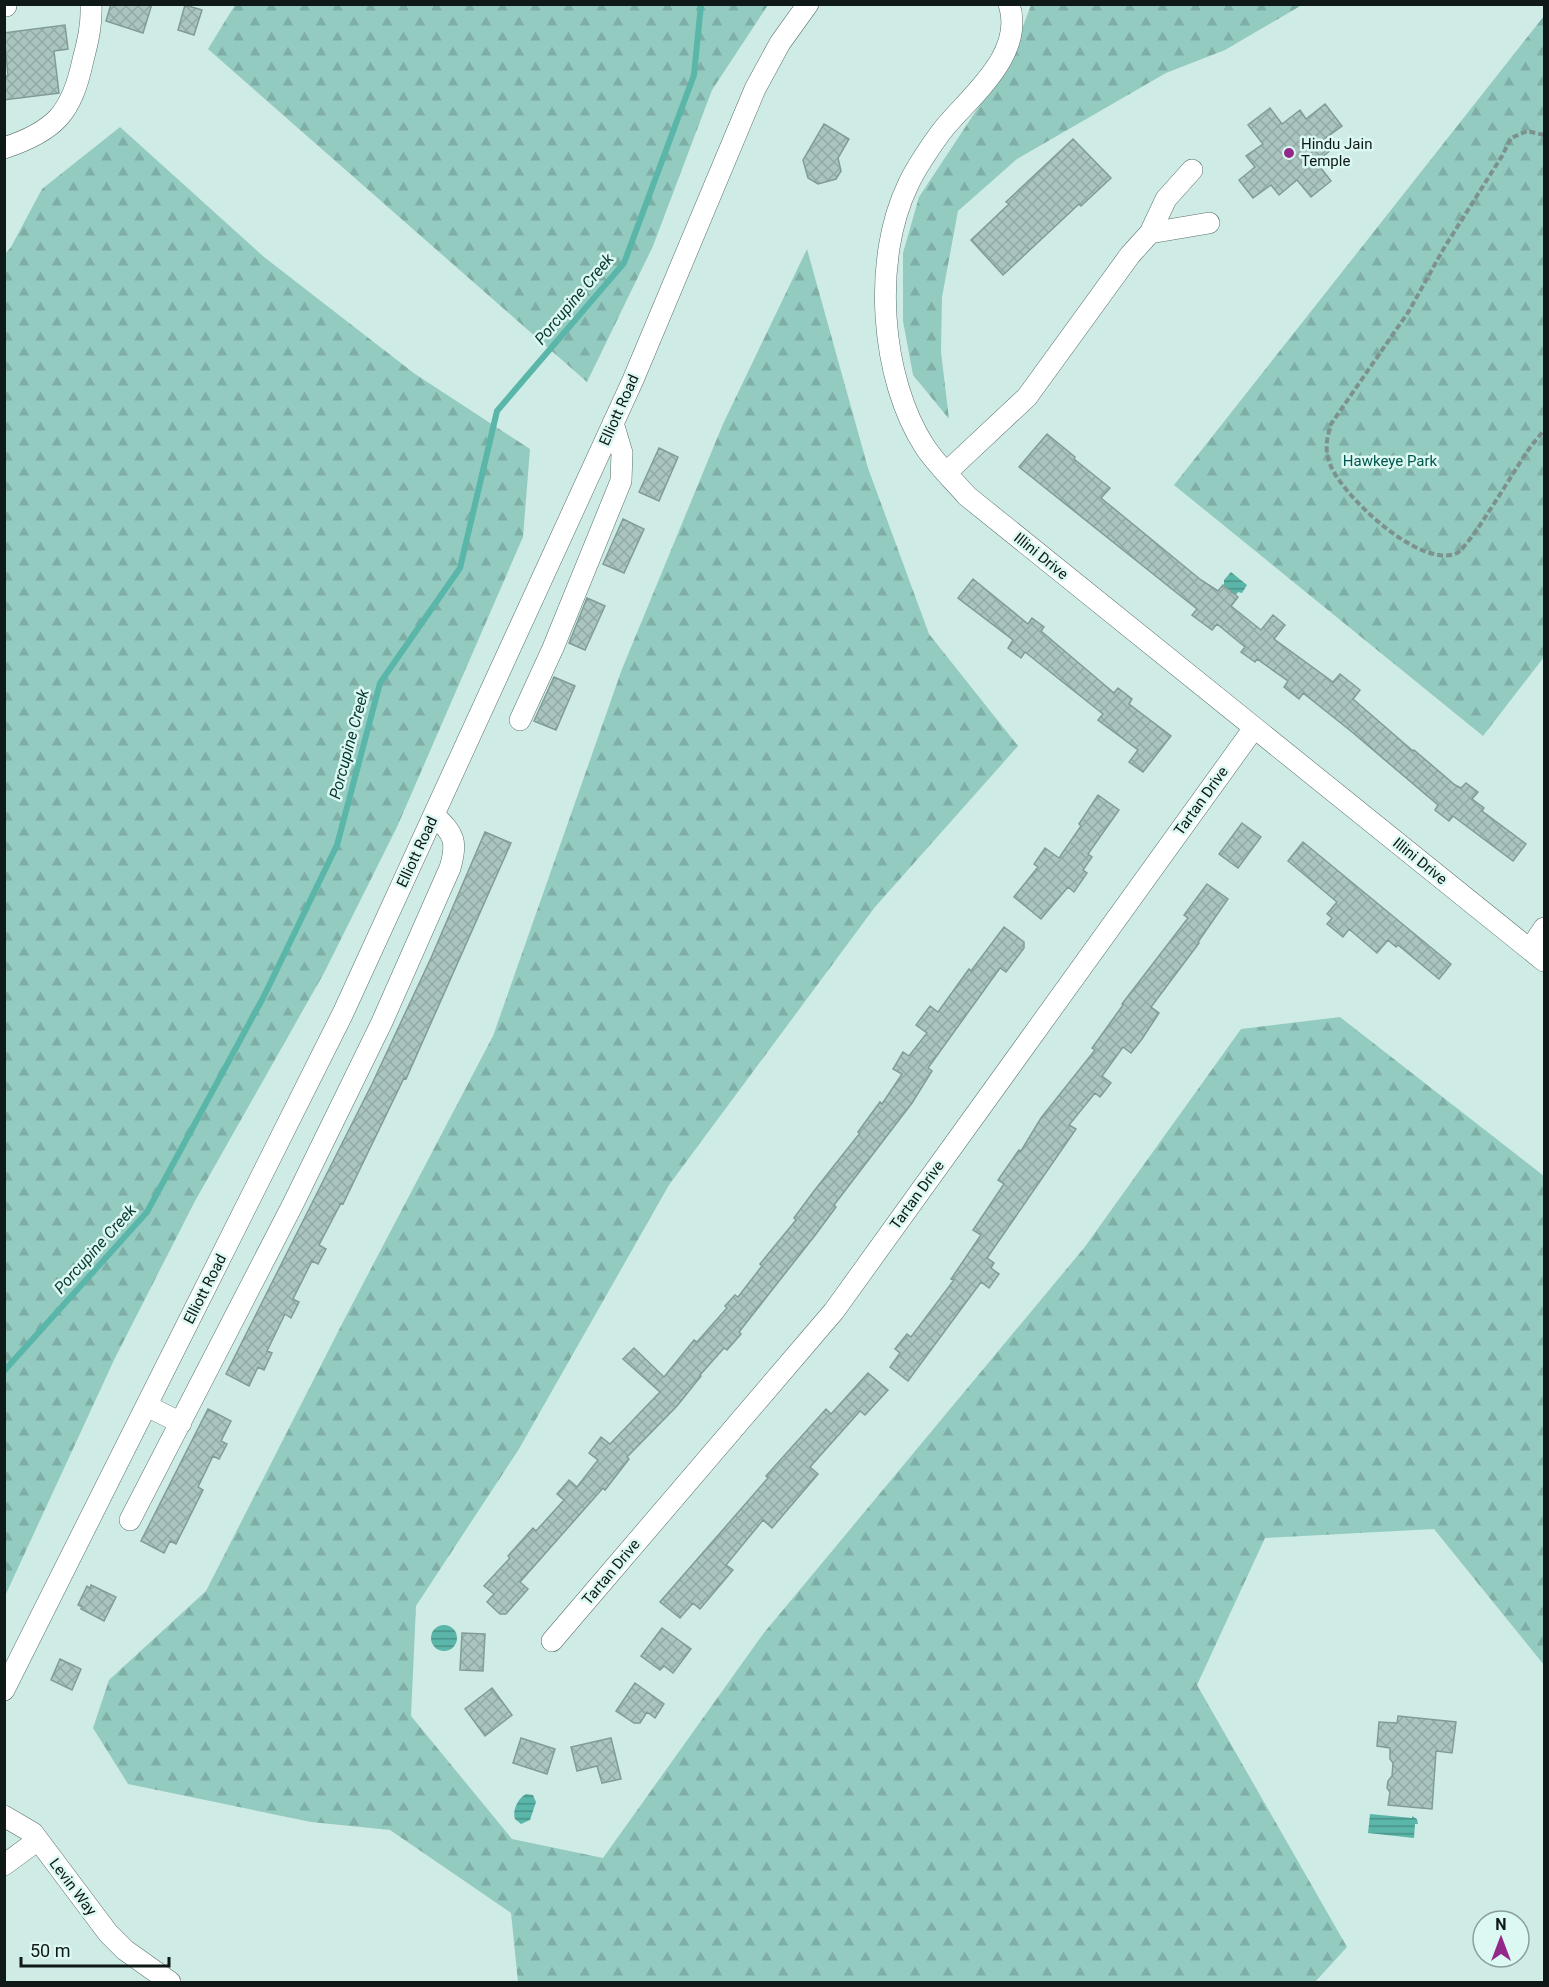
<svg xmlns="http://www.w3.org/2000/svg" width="1549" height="1987" viewBox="0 0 1549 1987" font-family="Roboto,sans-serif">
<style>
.forest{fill:url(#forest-firs)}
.water{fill:url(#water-rules)}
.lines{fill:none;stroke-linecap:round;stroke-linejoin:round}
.stream{stroke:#5ab6a8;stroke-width:6}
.building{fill:url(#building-cross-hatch);stroke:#819c96;stroke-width:1.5}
.minor-casing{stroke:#58716c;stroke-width:22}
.path{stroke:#7d918d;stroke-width:4;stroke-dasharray:6 3;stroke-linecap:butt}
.minor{stroke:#fff;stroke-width:21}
.poi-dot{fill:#94288a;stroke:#dcf8f2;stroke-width:2}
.labels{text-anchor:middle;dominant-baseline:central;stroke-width:5;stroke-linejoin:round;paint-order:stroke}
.poi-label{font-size:15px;fill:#0f1917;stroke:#dcf8f2;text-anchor:start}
.street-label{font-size:15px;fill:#0f1917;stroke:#dcf8f2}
.park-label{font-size:15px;fill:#02564d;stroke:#dcf8f2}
.water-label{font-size:16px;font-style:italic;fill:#0a3731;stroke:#dcf8f2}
</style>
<defs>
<pattern id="forest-firs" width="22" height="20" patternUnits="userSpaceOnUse" patternTransform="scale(1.5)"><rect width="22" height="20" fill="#94cbc1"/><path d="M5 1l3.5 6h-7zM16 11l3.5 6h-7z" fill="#7eaea5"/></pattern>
<pattern id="water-rules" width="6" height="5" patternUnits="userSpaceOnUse" patternTransform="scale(1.5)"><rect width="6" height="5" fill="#5ab6a8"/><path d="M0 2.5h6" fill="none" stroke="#499388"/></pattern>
<pattern id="building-cross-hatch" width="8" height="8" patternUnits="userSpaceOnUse" patternTransform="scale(1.5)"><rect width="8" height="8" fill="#aac5c0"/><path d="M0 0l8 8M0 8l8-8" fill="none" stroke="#91a9a4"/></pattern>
</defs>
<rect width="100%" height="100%" fill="#cfebe5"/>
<path class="forest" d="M235,5V4L768,5L712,90L653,246L587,382L208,49Z
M1031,5H1302L1225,50L1166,73L1017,159L958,211L942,297L941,352L949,419L913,375L903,321V253L919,197L1011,58Z
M1544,16V657L1483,736L1174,485Z
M120,127L264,257L415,374L530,449L523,537L397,827L324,973L195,1201L115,1358L5,1596V254L11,247L42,189Z
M807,249L868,468L929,634L1018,746L875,907L669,1185L519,1449L416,1606L411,1716L512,1839L603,1858L763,1634L1084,1248L1241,1029L1340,1017L1544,1176V1665L1434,1529L1265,1538L1197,1685L1347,1947L1315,1982H518L511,1913L390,1830L311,1822L128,1784L93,1728L109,1680L206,1591L344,1320L493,1036L622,669L723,424Z"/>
<path class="water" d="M1231,572L1247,585L1242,593L1238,592L1236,595L1224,586V580Z
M431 1638a13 13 0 1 1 26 0a13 13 0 1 1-26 0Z
M526,1794L533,1795L536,1802L530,1820L521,1824L515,1819C512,1811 518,1798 526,1794Z
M1370,1814L1412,1818V1816L1417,1819L1418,1824H1415L1414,1838L1368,1833Z"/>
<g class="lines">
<path class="stream" d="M4,1371L147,1212L264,996L337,845L380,683L460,568L497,411L624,263L694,75L701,4"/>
</g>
<path class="building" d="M111,4H152L143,33L106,21Z
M185,5L202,10L194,35L178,30Z
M65,25L68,49L54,51L59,93L4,100V76H8L4,33Z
M1325,104L1342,126L1323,140L1331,150L1316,162L1331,181L1311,197L1297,180L1279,195L1271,185L1253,198L1239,180L1255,167L1246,156L1263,144L1248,125L1270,108L1282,124L1300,110L1306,119Z
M824,124L849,139L838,158L841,171L836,179L818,184L808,178L803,160Z
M1073,139L1111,178L1081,206L1079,204L1003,275L971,240L1009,204L1006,202Z
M1047,434L1075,457L1074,459L1110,488L1101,498L1201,580L1218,591L1223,585L1238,597L1231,606L1261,630L1273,615L1285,625L1274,639L1333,682L1340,674L1360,690L1353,699L1413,751L1414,750L1455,785L1461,788L1466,783L1478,792L1472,799L1484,808L1482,811L1526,844L1513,861L1453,816L1449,821L1435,810L1438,805L1352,732L1303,693L1299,699L1284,687L1288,681L1257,659L1255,662L1241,652L1245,647L1217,624L1212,630L1192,615L1197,609L1019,467Z
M659,448L678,457L659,501L639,492Z
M623,519L644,529L624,573L603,564Z
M973,579L1028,624L1032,618L1044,627L1041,631L1114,693L1118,688L1132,699L1129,704L1171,736L1143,772L1129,762L1138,750L1098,720L1103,714L1025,652L1021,658L1008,648L1013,640L958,598Z
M587,598L605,606L585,650L569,643Z
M554,677L575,686L556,730L534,721Z
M1098,795L1119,810L1088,854L1092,857L1083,870L1087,873L1074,892L1068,887L1041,919L1014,897L1038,867L1034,864L1045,848L1059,858L1081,826L1079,824Z
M1242,823L1261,837L1238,868L1219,854Z
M485,832L511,843L406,1079L404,1078L343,1204L341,1203L319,1245L326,1249L318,1264L312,1261L293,1299L299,1302L291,1318L285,1314L267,1351L272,1353L264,1370L258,1367L249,1386L226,1374L372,1084L431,958Z
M1303,842L1451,964L1439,979L1398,945L1396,947L1388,940L1377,953L1349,929L1343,937L1327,924L1332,918L1327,914L1337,902L1288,861Z
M1207,884L1228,899L1198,942L1199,943L1151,1007L1159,1013L1142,1039L1131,1053L1123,1047L1102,1076L1111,1083L1100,1097L1095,1093L1069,1125L1076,1129L987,1258L994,1263L991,1268L999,1274L989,1288L981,1282L908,1381L890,1367L900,1353L895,1349L907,1334L911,1337L954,1280L951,1279L981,1235L973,1230L1004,1184L998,1180L1019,1150L1021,1151L1041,1118L1095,1050L1092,1048L1123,1005L1122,1004L1188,918L1184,915Z
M1004,927L1024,942V948L1006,972L1000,968L928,1068L932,1071L912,1103L834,1205L836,1207L816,1234L739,1332L741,1334L727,1350L724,1348L700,1375L701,1376L677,1406L627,1457L629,1459L605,1490L603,1488L520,1582L528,1589L506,1614H500L487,1602L494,1594L484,1586L510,1558L508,1556L533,1528L536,1531L564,1500L557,1494L569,1480L577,1487L598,1460L589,1453L601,1437L610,1444L660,1392L623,1359L634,1348L664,1377L694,1340L697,1342L727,1308L725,1306L735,1295L738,1297L762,1266L760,1264L796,1220L794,1218L814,1191L860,1133L858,1132L880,1102L882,1104L902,1074L893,1069L903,1052L909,1056L927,1033L916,1025L930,1006L938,1012L969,969L971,971Z
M868,1373L888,1390L865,1415L860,1411L810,1467L818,1474L772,1528L763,1520L726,1565L733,1570L700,1609L693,1603L680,1618L660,1602L768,1478L766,1476L826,1409L831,1414Z
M208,1409L231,1421L221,1441L227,1444L219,1459L213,1456L198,1487L203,1490L176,1544L170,1541L164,1553L141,1541Z
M91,1585L116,1597L104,1621L81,1609L82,1607L78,1605L87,1586L90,1588Z
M662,1628L691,1649L673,1673L664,1666L660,1670L641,1656Z
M462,1633L485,1634L483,1671L460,1670Z
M60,1659L81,1669L72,1690L51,1680Z
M635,1683L664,1704L655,1718L647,1712L640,1723H634L616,1711Z
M492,1688L512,1715L485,1736L465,1709Z
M1398,1716L1456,1722L1452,1753L1436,1751L1432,1809L1388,1805L1390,1792L1387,1788L1388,1781L1392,1776L1393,1763L1390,1759V1748L1377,1746L1379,1722L1397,1723Z
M521,1738L555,1749L547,1774L513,1763Z
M611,1738L621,1779L602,1783L597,1766L577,1771L571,1747Z"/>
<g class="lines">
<g class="minor-casing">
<path id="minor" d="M1009,4C1025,53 973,94 945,127C934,141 915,169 908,185C872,259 880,378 925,447C937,465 953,480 967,496L1544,961
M6,6V4
M4,148C56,131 72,112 83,60C88,41 92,24 91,4
M1150,233L1166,199L1192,170
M947,472L1027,397L1130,255L1150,233L1209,223
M520,720L553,648L621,481L622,453L613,423
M1530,949L1544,928
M147,1406L181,1423
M130,1520L293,1204L382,1022L450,868C458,841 454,834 434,815
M552,1641L834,1311L1254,728
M4,1690L343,1013L633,380L755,89L780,43L808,4
M4,1816L33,1833L108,1933L125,1950L170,1982
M4,1865L38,1840"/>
</g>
<path class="path" d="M1544,135L1527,131L1511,138L1502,156L1444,248L1409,311L1331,424C1327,438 1324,449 1330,464C1342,496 1421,570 1457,553C1470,546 1515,469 1527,452C1532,444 1539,437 1544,430"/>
<use href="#minor" class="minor"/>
</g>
<circle class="poi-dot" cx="1289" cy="153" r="6"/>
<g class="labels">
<g class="poi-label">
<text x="1301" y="144">Hindu Jain<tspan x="1301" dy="17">Temple</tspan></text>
</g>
<g class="street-label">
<text transform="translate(619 410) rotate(-66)">Elliott Road</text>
<text transform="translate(1041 556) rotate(39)">Illini Drive</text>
<text transform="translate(1201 801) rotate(-54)">Tartan Drive</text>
<text transform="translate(417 852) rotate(-65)">Elliott Road</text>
<text transform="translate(1420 861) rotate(39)">Illini Drive</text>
<text transform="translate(917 1195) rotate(-54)">Tartan Drive</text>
<text transform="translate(205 1289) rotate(-63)">Elliott Road</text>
<text transform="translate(611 1572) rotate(-50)">Tartan Drive</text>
<text transform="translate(73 1887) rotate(53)">Levin Way</text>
</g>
<g class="park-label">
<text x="1390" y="461">Hawkeye Park</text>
</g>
<g class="water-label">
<text transform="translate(574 299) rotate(-50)">Porcupine Creek</text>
<text transform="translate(349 744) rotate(-75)">Porcupine Creek</text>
<text transform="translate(95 1249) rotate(-48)">Porcupine Creek</text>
</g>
</g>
<rect width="1549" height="1987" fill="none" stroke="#0f1917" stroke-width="12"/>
<g transform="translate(1501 1939)"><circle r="28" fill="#dcf8f2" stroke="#8a9f9a" stroke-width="1.5"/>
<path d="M0-4.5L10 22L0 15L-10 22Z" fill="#94288a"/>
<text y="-9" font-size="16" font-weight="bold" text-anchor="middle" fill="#0f1917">N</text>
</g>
<path d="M21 1957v9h148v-9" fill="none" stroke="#0f1917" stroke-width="3"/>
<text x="30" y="1957" font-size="18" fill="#0f1917" stroke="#dcf8f2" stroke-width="4.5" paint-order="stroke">50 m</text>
</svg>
